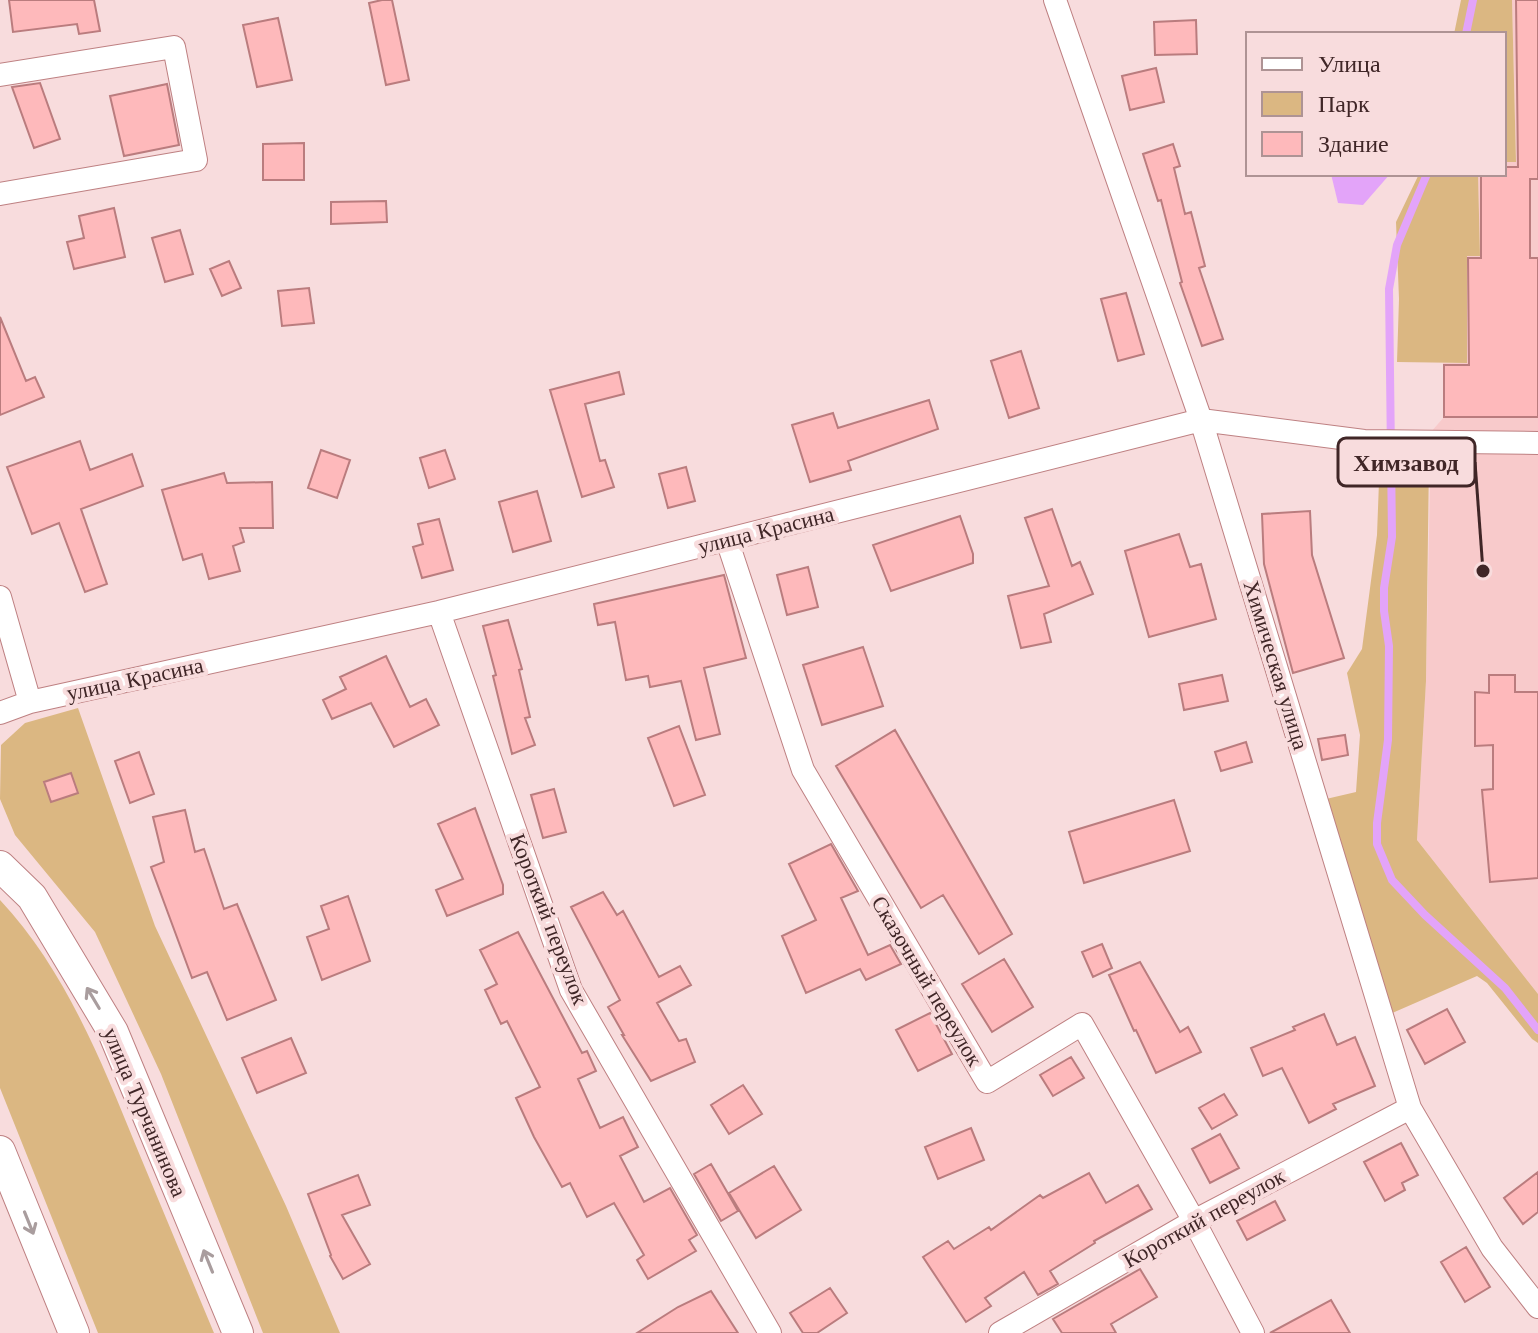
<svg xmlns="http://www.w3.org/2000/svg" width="1538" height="1333" viewBox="0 0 1538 1333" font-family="'Libre Baskerville',serif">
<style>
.built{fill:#f8cacb}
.green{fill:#dbb782}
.water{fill:#e3a4f9}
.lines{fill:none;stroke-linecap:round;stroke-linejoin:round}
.stream{stroke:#e3a4f9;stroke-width:8}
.building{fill:#feb9bb;stroke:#ba7c7e;stroke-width:2}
.street-casing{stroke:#be8082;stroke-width:24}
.secondary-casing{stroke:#be8082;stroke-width:32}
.street{stroke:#fff;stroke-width:22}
.secondary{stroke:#fff;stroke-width:30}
.oneway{stroke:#a99d9e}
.labels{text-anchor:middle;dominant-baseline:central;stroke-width:8;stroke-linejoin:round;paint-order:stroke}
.street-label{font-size:22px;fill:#402627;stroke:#f8dcdd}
.leader{fill:none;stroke:#402627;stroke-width:3}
.callout-dot{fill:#402627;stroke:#f8dcdd;stroke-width:3}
.callout{fill:#f8dcdd;stroke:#402627;stroke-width:3}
.callout-label{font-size:24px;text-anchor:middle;font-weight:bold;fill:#402627}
</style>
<rect width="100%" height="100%" fill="#f8dcdd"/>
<path class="built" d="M1512,0H1538V994L1417,840L1426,681L1431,432L1444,417L1443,363H1467V256L1480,255L1478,174H1504V162L1516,161Z"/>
<path class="green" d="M1461,0H1512L1516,162H1504V34H1454Z
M1419,174H1478L1480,256H1467V363L1397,362L1399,299L1396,222Z
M1380,455L1429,460L1426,681L1417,840L1538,994V1043L1532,1039L1487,983L1477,976L1390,1014L1326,799L1356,792L1360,735L1347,673L1362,649L1377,535Z
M78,708L155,926L286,1206L340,1333H263L161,1074L95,932L15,835L0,799L1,745L25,723Z
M0,900C64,968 101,1060 136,1146C162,1208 188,1271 214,1333H98L0,1088Z"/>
<path class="water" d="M1331,174H1390L1363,205L1338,203Z"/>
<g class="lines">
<path class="stream" d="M1466,34L1473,0
M1427,174L1397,245L1389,289L1392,537L1384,588V611L1389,646L1388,740L1377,823V844L1392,880L1425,915L1505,988L1538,1030"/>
</g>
<path class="building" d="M9,0H94L100,31L79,34L77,24L13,32Z
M382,0H392L409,80L386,85L369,3Z
M1516,0H1538V179H1530V258H1538V417H1444V365H1469L1468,258H1481V174H1504V167H1518Z
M278,18L292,80L257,87L243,25Z
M1196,20L1197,54L1155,55L1154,22Z
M1156,68L1164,102L1130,110L1122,76Z
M40,83L60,139L34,148L12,87Z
M167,84L179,145L124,156L110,96Z
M304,143V180H263V144Z
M1173,144L1180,166L1174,168L1185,214L1191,212L1205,266L1199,268L1223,339L1202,346L1180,283L1182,282L1161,200L1158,201L1143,154Z
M386,201L387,222L331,224V202Z
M114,208L125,257L74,269L67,242L84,238L79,216Z
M180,230L193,274L165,282L152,238Z
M229,261L241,288L222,296L210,269Z
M309,288L314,323L282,326L278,291Z
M1126,293L1144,354L1118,361L1101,299Z
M0,317L26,381L35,377L44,397L0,415Z
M1021,351L1039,408L1009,418L991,361Z
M619,372L624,394L585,404L600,461L605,460L614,487L582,497L550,390Z
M929,400L938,429L848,461L851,470L810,482L792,425L833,413L838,428Z
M80,441L90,470L132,454L143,486L81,509L107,584L85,592L59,523L32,534L7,467Z
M321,450L350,460L337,498L308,488Z
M445,450L455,479L429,488L420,458Z
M686,467L695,501L668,508L659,474Z
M224,473L227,483L272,482L273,528H240L244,542L233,546L240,571L209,579L202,554L183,560L162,490Z
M537,491L551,541L513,552L499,502Z
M1052,509L1072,566L1080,562L1093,594L1044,614L1051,642L1021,648L1008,596L1049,586L1025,518Z
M1310,511L1312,555L1344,658L1293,673L1264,564L1262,514Z
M960,516L973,554V563L891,591L873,545Z
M439,519L453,570L422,578L413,547L423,544L418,524Z
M1179,534L1190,567L1201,564L1216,619L1149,637L1125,551Z
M808,567L818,607L787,615L777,575Z
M724,575L746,658L704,668L720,734L696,740L681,681L650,687L648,676L626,680L615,622L598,625L594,604Z
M508,620L522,669L519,670L530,717L525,718L535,745L512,754L493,676L496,675L483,626Z
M863,647L883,706L822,725L803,665Z
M386,656L410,707L426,699L439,725L394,747L371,703L332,719L323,700L346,689L340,677Z
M1222,675L1228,701L1184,710L1179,684Z
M1489,675H1515V692H1538V878L1490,882L1482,790L1493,789V745L1475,746V692L1489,693Z
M679,726L705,795L674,806L648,738Z
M895,730L1012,934L979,954L943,895L921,908L836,766Z
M1345,735L1348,755L1322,760L1318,739Z
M1246,742L1252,762L1221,771L1215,752Z
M139,752L154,794L130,803L115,761Z
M71,773L78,793L51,802L44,782Z
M554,789L566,832L543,838L531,795Z
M1174,800L1190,851L1084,883L1069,832Z
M475,808L503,885V894L447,916L436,890L463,879L438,824Z
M185,810L195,852L204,849L224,909L237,904L276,1000L227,1020L207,972L192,978L151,867L164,862L153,817Z
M831,844L858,891L841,898L868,955L890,945L901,964L866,980L860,969L806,993L782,936L816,920L789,864Z
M603,892L617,915L623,911L659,977L680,966L691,985L657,1003L679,1041L686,1039L695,1062L651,1081L622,1035H624L608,1007L620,1000L571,907Z
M348,896L370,961L322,980L307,937L329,929L321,906Z
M518,932L582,1053L587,1051L596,1071L578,1079L600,1128L623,1117L638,1147L620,1156L644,1202L670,1188L697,1235L689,1240L696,1251L648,1279L637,1260L644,1255L614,1203L587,1217L570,1183L562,1187L534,1137L516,1098L540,1087L507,1021L501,1024L485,990L497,984L480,950Z
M1102,944L1112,968L1093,977L1082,952Z
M1004,959L1033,1007L992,1032L962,984Z
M1140,962L1180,1032L1188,1027L1201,1052L1156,1073L1136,1030L1134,1031L1109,975Z
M1447,1009L1465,1042L1425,1064L1407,1030Z
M930,1013L952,1054L918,1071L896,1030Z
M1324,1014L1337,1045L1355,1037L1375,1086L1333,1104L1336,1109L1309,1123L1282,1068L1263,1076L1251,1048L1295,1030L1293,1027Z
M291,1038L306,1073L257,1093L242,1058Z
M1071,1057L1084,1078L1053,1096L1040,1075Z
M743,1085L762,1114L729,1134L711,1105Z
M1224,1094L1237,1115L1212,1129L1199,1108Z
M971,1128L984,1160L938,1179L925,1147Z
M1220,1134L1239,1168L1210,1183L1192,1149Z
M1401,1143L1418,1175L1402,1183L1405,1190L1385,1201L1364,1162Z
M711,1164L738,1211L721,1221L694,1174Z
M774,1166L801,1210L756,1238L729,1193Z
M1538,1172V1212L1523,1224L1504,1198Z
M1089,1173L1106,1203L1138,1185L1152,1209L1094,1241L1095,1243L1050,1271L1058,1284L1038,1295L1024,1272L985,1298L991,1306L966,1322L923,1257L948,1241L954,1249L989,1227L991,1230L1040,1195L1043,1198Z
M358,1175L370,1205L342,1215L370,1264L343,1279L330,1256L331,1255L308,1194Z
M1275,1201L1285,1220L1247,1240L1237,1221Z
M1466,1247L1490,1287L1465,1302L1441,1262Z
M1140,1269L1157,1297L1111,1324L1116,1333H1062L1053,1319Z
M830,1288L847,1313L817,1333H803L790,1313Z
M711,1291L738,1333H637L678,1307Z
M1331,1300L1350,1333H1270Z"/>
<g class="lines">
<g class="street-casing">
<path id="street" d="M1055,0L1201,420L1410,1108L1492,1248L1538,1307
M0,75L174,47L196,160L0,194
M727,540L803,770L987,1082L1082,1024L1194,1221L1253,1333
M0,597L30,702
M439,612L571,990L770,1333
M0,713L30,702L439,612L1201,420L1364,441L1538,443
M1000,1333L1194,1221L1410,1108"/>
</g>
<g class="secondary-casing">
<path id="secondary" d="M0,866L32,897L113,1032L238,1333
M0,1151L74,1333"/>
</g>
<use href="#street" class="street"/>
<use href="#secondary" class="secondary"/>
</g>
<defs><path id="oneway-shaft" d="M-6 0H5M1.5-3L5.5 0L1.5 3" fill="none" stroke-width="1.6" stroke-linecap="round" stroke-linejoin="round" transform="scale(2)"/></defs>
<g class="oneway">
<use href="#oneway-shaft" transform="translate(93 998) rotate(-121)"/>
<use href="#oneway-shaft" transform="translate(29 1223) rotate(68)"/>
<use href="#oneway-shaft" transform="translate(208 1261) rotate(-112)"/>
</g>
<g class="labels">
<g class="street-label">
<text transform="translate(766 530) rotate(-14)">улица Красина</text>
<text transform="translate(1276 665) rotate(73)">Химическая улица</text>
<text transform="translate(135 679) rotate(-12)">улица Красина</text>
<text transform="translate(549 919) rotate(69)">Короткий переулок</text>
<text transform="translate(927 981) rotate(59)">Сказочный переулок</text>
<text transform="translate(145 1112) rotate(67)">улица Турчанинова</text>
<text transform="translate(1204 1218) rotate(-29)">Короткий переулок</text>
</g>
</g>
<path class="leader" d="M1483 571L1475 462"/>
<circle class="callout-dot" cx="1483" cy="571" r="8"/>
<rect class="callout" x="1338" y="438" width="137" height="48" rx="8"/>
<g class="callout-label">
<text x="1406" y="471">Химзавод</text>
</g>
<rect x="1246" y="32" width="260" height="144" fill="#f8dcdd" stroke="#ae9394" stroke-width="2"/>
<rect x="1262" y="58" width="40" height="12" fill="#ffffff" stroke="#ae9394" stroke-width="2"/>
<text x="1318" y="72" font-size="24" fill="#402627">Улица</text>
<rect x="1262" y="92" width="40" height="24" fill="#dbb782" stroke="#ae9394" stroke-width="2"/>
<text x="1318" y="112" font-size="24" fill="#402627">Парк</text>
<rect x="1262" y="132" width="40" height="24" fill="#feb9bb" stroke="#ae9394" stroke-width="2"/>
<text x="1318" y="152" font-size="24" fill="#402627">Здание</text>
</svg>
